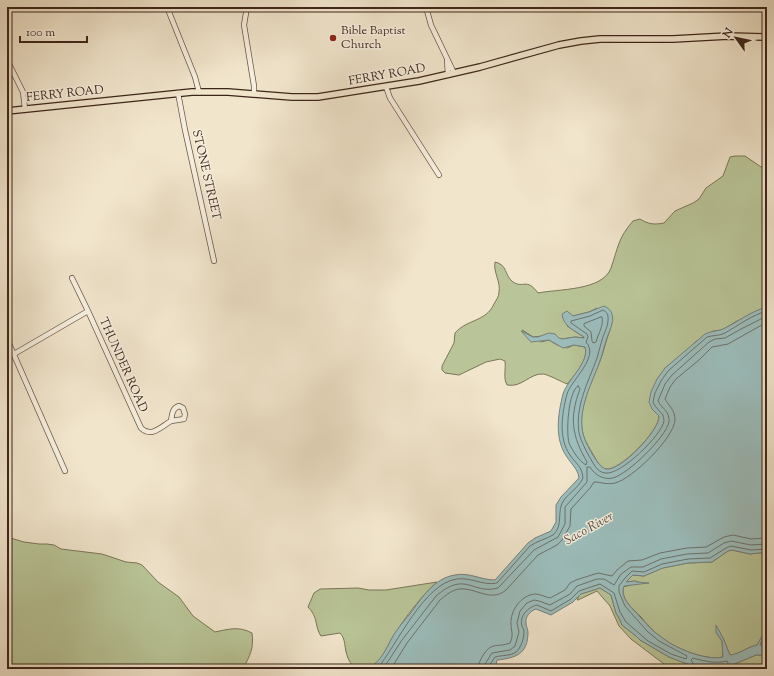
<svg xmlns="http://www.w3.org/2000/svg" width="774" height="676" viewBox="0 0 774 676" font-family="'Sorts Mill Goudy',serif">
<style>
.green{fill:#b9c598;stroke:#7b7658}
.water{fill:#9cbebd;stroke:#76817b}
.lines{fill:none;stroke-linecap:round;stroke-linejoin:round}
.shore{stroke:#6c726b;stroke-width:1}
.minor-casing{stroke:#6a5646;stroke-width:6}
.major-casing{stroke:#3d2619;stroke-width:8}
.minor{stroke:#f6eede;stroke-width:4.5}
.major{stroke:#f1e5cc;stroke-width:5.5}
.poi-dot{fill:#8f2418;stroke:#f6eede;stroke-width:1.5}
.labels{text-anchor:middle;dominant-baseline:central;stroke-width:3;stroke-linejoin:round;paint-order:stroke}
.poi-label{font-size:12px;fill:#3d2619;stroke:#f6eede;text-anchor:start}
.street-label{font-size:12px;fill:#3d2619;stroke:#f6eede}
.water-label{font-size:13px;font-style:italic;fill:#554c42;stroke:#f6eede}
</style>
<rect width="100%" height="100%" fill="#f1e5cc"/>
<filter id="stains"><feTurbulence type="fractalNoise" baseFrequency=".005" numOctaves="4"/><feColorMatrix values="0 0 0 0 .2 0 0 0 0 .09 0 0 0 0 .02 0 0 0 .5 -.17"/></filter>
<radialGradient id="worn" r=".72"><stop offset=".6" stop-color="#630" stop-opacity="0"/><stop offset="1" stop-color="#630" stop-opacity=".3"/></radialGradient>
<path class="green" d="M735,156H745L767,171V307L737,321L722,330L713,331L695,342L689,349L665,368L652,409L659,416C660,430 620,471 606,469C600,468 597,461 594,456C590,449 585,442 583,434C577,410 591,384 600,361C604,351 606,340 610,330L597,308L589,312L573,316L567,326L585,338L575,337L562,339L542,336L533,337L522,330L541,342L549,340L557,345L567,348L574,345L585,347C589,359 575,375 567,384C562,382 547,374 543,374C530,373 522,388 507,385C503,378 506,369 505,361L500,359L486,362L459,375L445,373L442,370V366L454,343L455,333C467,319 486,322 494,304C496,300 499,297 499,292C501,282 493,272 495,262C508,265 504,275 513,282C524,289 526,277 538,293C557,289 603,291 611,268C618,248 618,238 633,221L640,219C648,224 654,225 664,223L675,211L693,203L699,199L706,188L723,176L730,157Z
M7,537L24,542L39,544H47L54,545L61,549L102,554L126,562L137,563L142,565L158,582L179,597L193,616L215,632C229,629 239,626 252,633C254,649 250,655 243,669H7Z
M732,550L750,554L767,552V646L760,645L766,631L757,645C747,647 740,654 730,656L724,640L718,629L716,632L722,641L723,657C705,661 675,648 660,637C653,631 647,624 641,617C632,608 622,601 623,587L634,584L641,583L635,581L626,582L633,575L644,576L662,568L688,563L712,562L728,551Z
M437,582C422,595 405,618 394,635C388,644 382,661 373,666C368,670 361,669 355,669C352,665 348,660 347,655C344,647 346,639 340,633L321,636C314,626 319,618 308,607L314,593L320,589L358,588L369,590H386Z
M600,588L611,595L616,613L620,620L622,625L636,636L640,640L669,657L690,665L688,669H667L664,664L631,639L619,626L610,606L597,591L578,600H577L580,594Z
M756,655H767V669H731L732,665Z"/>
<path class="water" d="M604,306C608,308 611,310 612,314C615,322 608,333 606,341C604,346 603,352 601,358C593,382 577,408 583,434C585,442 598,468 606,469C620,472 660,430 659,416L652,409L649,402L651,392L657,379L665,368L705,334C711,331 719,331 723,329C738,322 751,311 767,307V552L750,554L732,550L728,551L712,562L688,563L663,568L644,576L633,575L626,582L635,581L637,582L649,583L624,586C619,598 633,609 640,617C647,624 652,631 660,636C674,648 705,661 723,657L722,641L716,632V625L724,640L730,655C740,654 747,647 757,645L766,629L760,645L767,646V655H756L732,665L731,669H727L725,667L715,669L700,668L688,669L690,665L669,657L640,640L636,636L622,625L620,620L616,613L611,595L600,588L581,594L573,602L551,615L536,609C530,611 525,617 526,623C526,627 528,629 528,632C528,654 516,658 497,660L496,665L491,669H367C381,662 386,649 393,636C398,628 404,621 410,614C422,598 434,578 455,575C469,572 481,580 495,580L528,543L535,538L551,531L556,522V505L561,497L579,478C578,469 572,465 567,457C554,439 558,414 563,394C567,380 590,362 585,347L574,345L563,348L549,340L531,342L521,331L533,337H538L549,333L555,334L559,338L562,339L575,337L584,338V337C575,331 563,326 562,314L567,311L573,316L589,312Z"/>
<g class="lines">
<path class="shore" d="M602,317C604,326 598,334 596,342L593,343L592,341L591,332L584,326V324Z
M578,386L580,389C569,418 572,436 587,462L586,465C579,461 572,450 569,443C566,432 568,392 578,386Z
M377,669C397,645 424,583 457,579C471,577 483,586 497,583L530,546C537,541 546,539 553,535C564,526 556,510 564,500C570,492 579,487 583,478C582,466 576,464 570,455C558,438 562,413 567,394C571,380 600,357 586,342L588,337L587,334L571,323V321L590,316L603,310C606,312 608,313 608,317C609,325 604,333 602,340C600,346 599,352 597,358C588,383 575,406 579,433C581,441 585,449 589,456C593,462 596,472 605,473C620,476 662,435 664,421C664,419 663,416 663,415L655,406L653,402L655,393L661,381L668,371L707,337C713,335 720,336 725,333C739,325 752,315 767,311
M383,669L402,640L436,596C466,570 472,595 498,588L534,550L558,537L565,524V507L587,482V467H590C595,475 603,480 613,478C628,474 666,437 669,422C670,411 662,409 658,401L665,384L672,375L709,342L715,339L725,338L741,329L767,316
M391,669L407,643L440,600C446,595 452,590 459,589C475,587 491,603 506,590L538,555L557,545L562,540L570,526L571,509L590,488L594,482C601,482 607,485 615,483C632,479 674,438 675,420C675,410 669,406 665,399L670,387L676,379L699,360L712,347L728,344L767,322
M478,669C478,664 480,661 482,657C491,641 497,648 510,643C514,634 511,632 511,624C510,611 521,595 535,594C540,594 545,597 550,598L565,590L570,583L576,580L598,573L612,576L617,570L628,561L642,560L660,553L687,548L706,547L724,537L733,535L751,539L767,538
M484,669L485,664L492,653L510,650L515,646L519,632L517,623L520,611L527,603L534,600L539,601L550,605L570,594L577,586L597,579H604L614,585L621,574L631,567H643L661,559L687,554L708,553L724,543L731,541L751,545L767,544
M489,669V666L495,657C502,655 511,656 516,652C521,648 524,638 524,632C524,629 523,629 522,626C519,616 528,607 537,605L551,611L571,599L579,591L600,584L614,593L620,612L626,622L648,641L671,654L686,659L687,656L659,641L647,631L625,606L619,592V586L625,578L632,571L644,572L662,564L688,559L710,558L726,548L731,546L751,550L767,549
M693,669L694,665L691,660L693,658C704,661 716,664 727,661L728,662L727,669"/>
<g class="minor-casing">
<path id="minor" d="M167,7L195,77L199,92
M247,7L244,25L254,86V94
M426,7L431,25L454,73
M7,60L23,92L25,109
M447,60L448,75
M386,87L390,98L439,175
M178,93L185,130L214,261
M72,278L88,311L141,428C151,438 161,427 171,421C172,415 172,408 179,406L183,408L185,414L184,419L171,421
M7,339L65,471
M14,354L88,311"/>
</g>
<g class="major-casing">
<path id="major" d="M7,111L192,92H228L292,97H318L419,81L480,67L559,45L581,41L600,39H673L728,36L767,37"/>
</g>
<use href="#minor" class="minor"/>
<use href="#major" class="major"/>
</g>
<circle class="poi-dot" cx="333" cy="38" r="4"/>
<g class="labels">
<g class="poi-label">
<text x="341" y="31">Bible Baptist<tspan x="341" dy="14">Church</tspan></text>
</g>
<g class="street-label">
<text transform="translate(387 75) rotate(-10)">FERRY ROAD</text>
<text transform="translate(65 94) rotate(-6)">FERRY ROAD</text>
<text transform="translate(206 175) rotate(77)">STONE STREET</text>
<text transform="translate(123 365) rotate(66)">THUNDER ROAD</text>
</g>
<g class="water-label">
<text transform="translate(589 529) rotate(-29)">Saco River</text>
</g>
</g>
<rect width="774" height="676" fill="none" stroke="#f1e5cc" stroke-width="24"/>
<rect x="8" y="8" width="758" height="660" fill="none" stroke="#3d2619" stroke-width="2"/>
<rect x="12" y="12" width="750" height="652" fill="none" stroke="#3d2619"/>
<g transform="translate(736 38) rotate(303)" stroke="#f6eede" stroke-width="3" paint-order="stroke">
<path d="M0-3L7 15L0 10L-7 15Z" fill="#3d2619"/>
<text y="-6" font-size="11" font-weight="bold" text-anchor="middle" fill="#3d2619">N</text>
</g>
<path d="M20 36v6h67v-6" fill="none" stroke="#3d2619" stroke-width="2"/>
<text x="26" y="36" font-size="12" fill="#3d2619" stroke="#f6eede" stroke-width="3" paint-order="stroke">100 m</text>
<rect width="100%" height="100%" filter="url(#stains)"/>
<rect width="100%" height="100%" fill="url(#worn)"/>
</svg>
